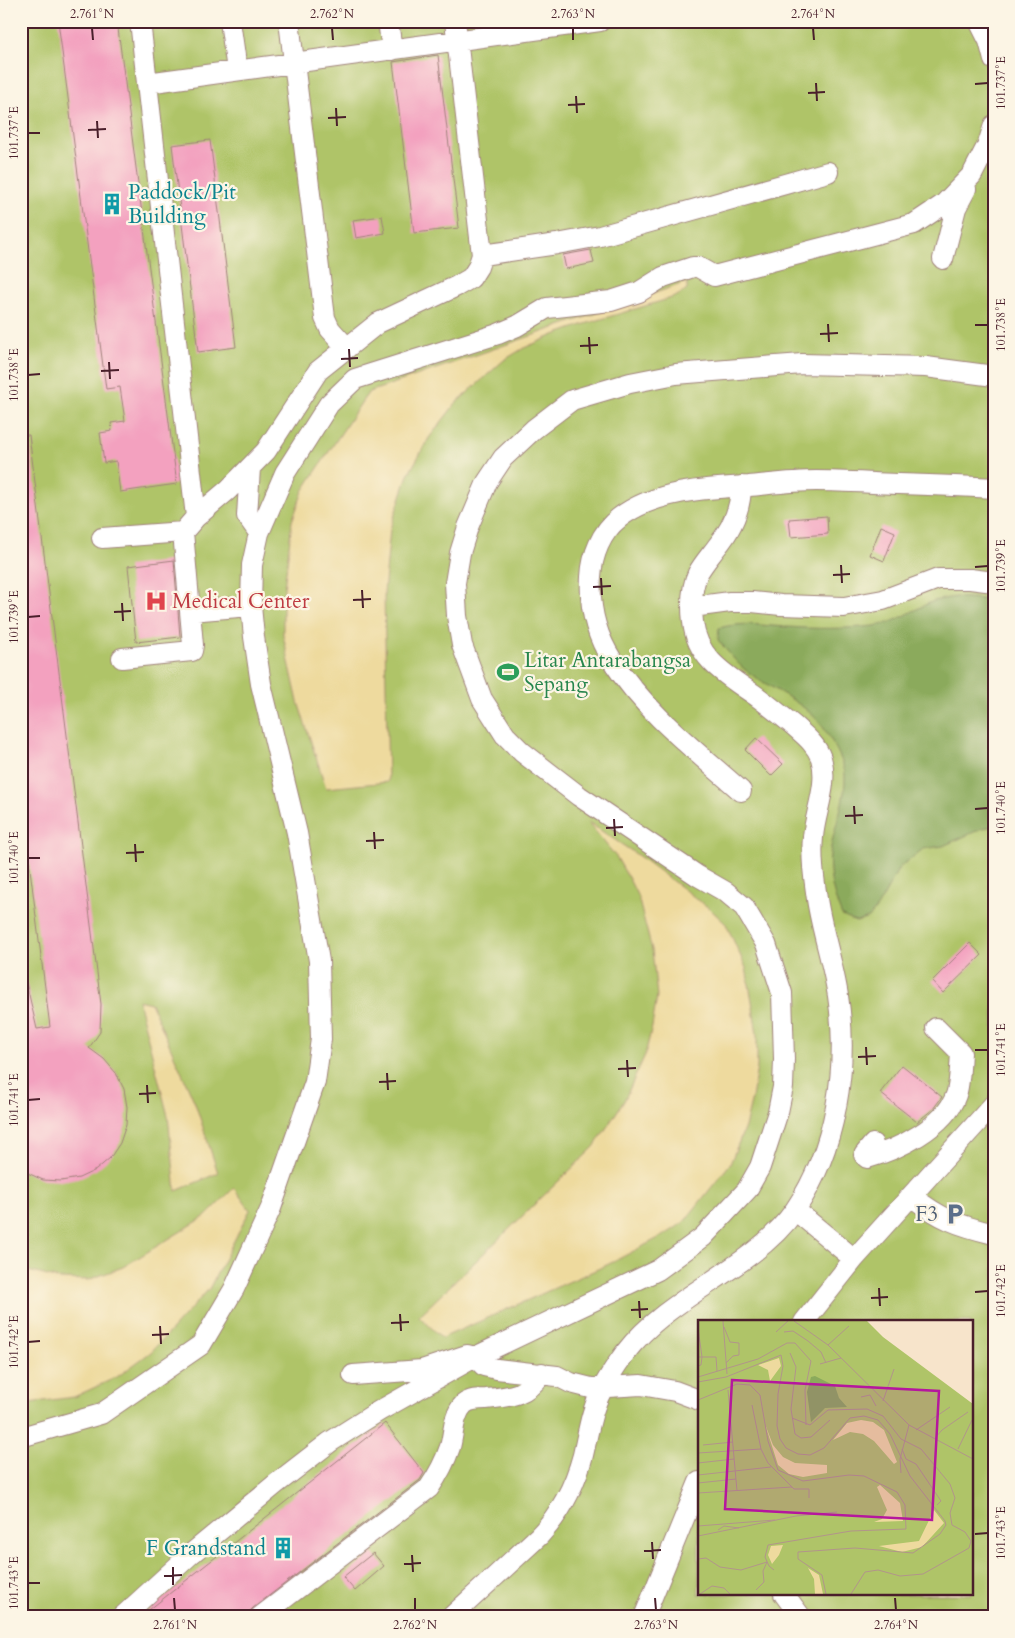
<svg xmlns="http://www.w3.org/2000/svg" width="1015" height="1638" viewBox="0 0 1015 1638" font-family="Cardo,serif">
<style>
.green{fill:#afc468;stroke:#7c724a;fill-rule:evenodd}
.forest{fill:#8baa5c;stroke:#6a6444}
.sand{fill:#eeda9e;stroke:#9c7c64}
.building{fill:#f3a1bf}
.lines{fill:none;stroke-linecap:round;stroke-linejoin:round}
.minor-casing{stroke:#a0827b;stroke-width:22}
.minor{stroke:#fff;stroke-width:20}
.ticks{fill:none;stroke:#4a1f2b;stroke-width:2}
.labels{text-anchor:middle;dominant-baseline:central;stroke-width:4.5;stroke-linejoin:round;paint-order:stroke}
.culture-label{font-size:21px;fill:#0d838f;stroke:#fcf5e5;text-anchor:start}
.health-label{font-size:21px;fill:#be3a42;stroke:#fcf5e5;text-anchor:start}
.leisure-label{font-size:21px;fill:#27864d;stroke:#fcf5e5;text-anchor:start}
.service-label{font-size:21px;fill:#4e5e75;stroke:#fcf5e5;text-anchor:end}
.inset-road{fill:none;stroke:#b2958b;stroke-width:1}
.view{fill:#b5179e;fill-opacity:0.15;stroke:#b5179e;stroke-width:2.5}
.inset-edge{fill:none;stroke:#4a1f2b;stroke-width:2.5}
.neatline{fill:none;stroke:#4a1f2b;stroke-width:2}
.ticks-label{font-size:12px;text-anchor:middle;fill:#4a1f2b}
</style>
<rect width="100%" height="100%" fill="#fcf5e5"/>
<filter id="ink" filterUnits="userSpaceOnUse"><feTurbulence type="fractalNoise" baseFrequency=".02" numOctaves="2"/><feDisplacementMap in="SourceGraphic" scale="10" xChannelSelector="R" yChannelSelector="G"/><feConvolveMatrix kernelMatrix="1 2 1 2 8 2 1 2 1" color-interpolation-filters="sRGB"/></filter>
<filter id="wash" filterUnits="userSpaceOnUse"><feTurbulence type="fractalNoise" baseFrequency=".0096" numOctaves="4" result="noise"/><feDisplacementMap in="SourceGraphic" scale="20" xChannelSelector="R" yChannelSelector="G"/><feGaussianBlur stdDeviation="1.12" result="paint"/><feColorMatrix in="noise" values="0 0 0 0 0 0 0 0 0 0 0 0 0 0 0 0 0 1.4 0 .05"/><feComposite in="paint" operator="in"/></filter>
<g filter="url(#wash)">
<rect width="100%" height="100%" fill="#f7e4cb"/>
<path class="green" d="M21,21H994V1617H21ZM699,1322H971V1594H699Z"/>
<path class="forest" d="M956,597L994,600V826L983,828L943,846L923,849L899,868L878,906L869,918L856,922L842,916C832,892 826,868 832,842C837,820 846,797 845,775C845,761 830,738 823,727C805,701 767,688 743,668C734,660 726,649 718,640L719,628C744,621 762,626 787,627C816,629 845,629 874,626C898,623 913,609 934,601C941,599 949,598 956,597Z"/>
<path class="sand" d="M687,282V290L675,297L585,324L554,335L524,348L504,360L456,403L429,438L408,475L390,529L384,593L388,782L326,788L298,702L283,635V597L292,521L303,491L363,400L369,392Z
M588,822L636,854L709,908L726,924L746,968L752,1001L757,1035V1067L752,1098L745,1127L730,1164L684,1222L668,1233L609,1264L442,1338L419,1316L594,1147L624,1101L645,1055L652,1027L657,996L652,950L638,897L629,879L617,858Z
M138,1000L151,1003L195,1103L218,1173L176,1191L168,1116Z
M234,1188L250,1210L209,1289L151,1352L117,1377L74,1397L21,1404V1269L59,1279L88,1280L123,1267L206,1216Z"/>
<g id="blocks">
<path class="building" d="M58,21H117L177,484L120,492L116,461L104,463L100,433L112,431L111,423L125,421L120,387L106,389Z
M438,55L459,228L414,233L393,62Z
M210,140L236,347L198,352L172,145Z
M382,216L385,233L356,238L353,220Z
M591,250L594,263L566,269L563,255Z
M21,435H29L101,1004L100,1032L89,1048L104,1059L116,1073L124,1089L127,1107L126,1125L120,1143L110,1158L96,1170L79,1178L61,1181L43,1180L21,1170V982H26L37,1029L50,1027L21,798Z
M827,516L828,534L791,537L789,519Z
M881,526L895,532L884,561L870,555Z
M174,560L180,637L136,642L128,566Z
M756,738L783,764L771,776L745,750Z
M970,943L982,955L943,993L932,981Z
M902,1065L942,1097L933,1109L917,1122L880,1093Z
M385,1423L424,1473L420,1480L253,1608L249,1612L248,1617H140Z
M373,1553L384,1566L355,1591L343,1577Z"/>
</g>
</g>
<g filter="url(#ink)">
<use href="#blocks" fill-opacity="0" stroke="#a0827b" stroke-width="1"/>
<g class="lines">
<g class="minor-casing">
<path id="minor" d="M140,21L196,517
M230,21L237,70
M289,21L325,318L330,329L347,348
M388,21L392,50
M979,21L989,41L994,60
M147,83L600,21
M482,255L557,244L600,236L828,172
M943,259L956,208L966,189
M250,468L247,516L259,533
M102,538L183,532
M692,607L730,602H752L781,605L844,607L883,600L938,579H970L994,582
M190,611L251,606
M122,658L192,651L193,645L183,532L196,517L228,490L266,451L318,371L378,323L457,286L471,278L478,267L482,255L455,21
M741,791C696,751 645,712 612,660C596,635 589,607 591,577C592,556 601,532 619,518C653,491 707,488 749,486C771,484 794,481 816,481C843,481 869,483 896,484C928,485 961,486 994,488
M873,1144L864,1155L867,1158C897,1150 945,1127 956,1095C960,1084 960,1065 961,1053L936,1028
M911,1196C941,1219 957,1225 994,1234
M795,1210L854,1259
M804,1322L854,1259L994,1104
M353,1375L422,1370L467,1355L475,1357L484,1366L497,1369L557,1376L571,1383L591,1388L641,1385L675,1391L699,1400
M21,1437L101,1414L201,1345L234,1289L271,1208L315,1082L321,1039L319,961L297,833L261,684L254,637L251,606L252,565L259,533L285,473L329,404L355,379L498,334L517,326L547,308L611,301L639,292L663,277L693,267H698L714,276L914,224L944,204L972,175L988,144L994,125
M784,1594L801,1617
M122,1617L191,1554L277,1483L330,1442L379,1411L475,1357L658,1270L703,1237L747,1190L760,1167L778,1112L783,1087L784,1059L782,993L766,944L744,907L726,892L698,876L579,796L522,752L505,735L482,699L462,645L457,616L455,583L460,553L468,527L487,482L503,458L534,429L572,400L630,383L676,374L802,364L926,367L994,376
M260,1617L429,1488C438,1475 445,1462 450,1447C454,1433 453,1415 464,1404C470,1399 478,1399 486,1399C511,1397 527,1395 542,1373
M451,1617L539,1536C560,1514 575,1485 583,1455C588,1434 591,1410 602,1390C608,1377 617,1364 625,1353C659,1309 708,1287 751,1254C767,1242 784,1226 795,1210C836,1149 849,1068 838,996C833,963 822,932 817,899C814,878 811,858 813,837C815,812 829,784 821,758C816,744 804,735 793,725C782,716 771,707 759,698C730,677 697,661 693,622C691,605 691,588 698,573C703,564 710,556 716,548C731,530 741,509 741,486
M644,1617L699,1482"/>
</g>
<use href="#minor" class="minor"/>
</g>
</g>
<path class="ticks" d="M92,28L93,40M332,28L333,40M573,28V40M813,28L814,40M816,83L817,101M975,84L988,83M808,93L825,92M576,96L577,113M568,105L585,104M336,108L337,126M328,118L346,117M97,121L98,138M88,130L106,129M28,133H40M828,324L829,342M975,325H988M820,334L838,333M589,337L590,354M580,346L598,345M349,349L350,367M341,359L358,358M109,362L110,379M101,371L119,370M28,375L40,374M841,565L842,583M975,567L988,566M833,575L850,574M601,578L602,595M593,587L611,586M362,590L363,608M353,600L371,599M122,603L123,621M114,612L131,611M28,617L40,616M854,806L855,824M975,809L988,808M845,816L863,815M614,819L615,836M606,828L623,827M374,832L375,849M366,841L384,840M135,844L136,862M126,853L144,852M28,858H40M866,1047L867,1065M975,1050H988M858,1057L876,1056M627,1060L628,1077M618,1069L636,1068M387,1073L388,1090M379,1082L396,1081M147,1085L148,1103M139,1094L156,1093M28,1100L40,1099M879,1288L880,1306M975,1292L988,1291M871,1298L888,1297M639,1301L640,1318M631,1310L648,1309M400,1314L401,1331M391,1323L409,1322M160,1326L161,1344M152,1335L169,1334M28,1342L40,1341M975,1534L988,1533M652,1542L653,1559M644,1551L661,1550M412,1555L413,1572M404,1564L421,1563M173,1567V1585M164,1576L182,1575M28,1583H40M174,1598L175,1610M415,1598V1610M655,1598L656,1610M895,1598L896,1610"/>
<defs>
<g id="building-bare" transform="scale(1.725)"><path d="M-4-6H4V6H1V3H-1V6H-4ZM-2.5-4.3h1.7v1.8h-1.7ZM.8-4.3h1.7v1.8H.8ZM-2.5-1h1.7V.8h-1.7ZM.8-1h1.7V.8H.8Z" fill="#0f9aa8" stroke="#fcf5e5" stroke-width="2.5" paint-order="stroke"/></g>
<g id="hospital-bare" transform="scale(1.725)"><path d="M-5-5h3v3.5h4V-5h3V5h-3V1.5h-4V5h-3Z" fill="#e0444e" stroke="#fcf5e5" stroke-width="2.5" paint-order="stroke"/></g>
<g id="stadium-bare" transform="scale(1.725)"><path d="M0-5a6.5 5 0 1 0 0 10a6.5 5 0 1 0 0-10ZM-3.5-1.8h7v3.6h-7Z" fill="#2e9e5b" stroke="#fcf5e5" stroke-width="2.5" paint-order="stroke"/></g>
<g id="parking-bare" transform="scale(1.725)"><path d="M-3.5-5.5H1a3.5 3.5 0 0 1 0 7H-1V5.5H-3.5ZM-1-3.4V-.6H.8a1.4 1.4 0 0 0 0-2.8Z" fill="#5c6f8a" stroke="#fcf5e5" stroke-width="2.5" paint-order="stroke"/></g>
</defs>
<g fill-rule="evenodd">
<use href="#building-bare" x="112" y="204"/>
<use href="#hospital-bare" x="156" y="601"/>
<use href="#stadium-bare" x="508" y="672"/>
<use href="#parking-bare" x="955" y="1214"/>
<use href="#building-bare" x="283" y="1548"/>
</g>
<g class="labels">
<g class="culture-label">
<text x="128" y="192">Paddock/Pit<tspan x="128" dy="24">Building</tspan></text>
<text x="266" y="1548" text-anchor="end">F Grandstand</text>
</g>
<g class="health-label">
<text x="172" y="601">Medical Center</text>
</g>
<g class="leisure-label">
<text x="524" y="660">Litar Antarabangsa<tspan x="524" dy="24">Sepang</tspan></text>
</g>
<g class="service-label">
<text x="938" y="1214">F3</text>
</g>
</g>
<g transform="translate(698 1320)">
<rect width="275" height="275" fill="#f7e4cb"/>
<path d="M0,1H169L185,17L275,84V274H0Z" fill="#afc468"/>
<path d="M117,56L137,66L141,78L149,87L127,88L113,102L109,72L113,57Z" fill="#8baa5c"/>
<path d="M81,38L83,46L72,61L70,50L60,45ZM163,100L175,102L186,110L199,142L196,144L176,121L165,114L152,112L135,120L149,103ZM67,104L75,125L85,137L97,143L129,145V153L105,157L91,154L80,145ZM182,165L202,183L205,201L176,202L184,199L189,190L179,167ZM236,190L246,203L224,227L204,232L181,226L221,221ZM85,225L81,235L74,244L70,235L73,226ZM110,248L121,255L125,274H117L116,259Z" fill="#eeda9e"/>
<path class="inset-road" d="M25,1L29,54M96,1L130,25L211,105L275,139M26,7L32,22L41,23V35L35,36L28,43M0,8L4,37H18L19,51M78,12L90,1M86,12L95,11L110,21L123,32L128,43M130,25L151,6M92,33L98,47L93,89L97,114L103,118L113,117L132,100M0,37H4L3,45L0,46M122,44L143,38M0,57L60,39L89,23H97L113,41L107,70L108,105M0,62L28,57L83,35L85,46L80,74L79,106L82,119L88,128L100,134L112,135L126,128L152,98L166,96L180,100L192,114L212,156L247,201L248,205L242,214L215,233L157,228L100,232V239L124,255L128,274M30,70L39,171M163,77L172,75L178,86M0,80L39,64L52,65L62,75L70,121L80,150L105,161L151,155L166,156L199,172L207,185L208,209L153,211L70,225L67,237L71,246L76,250M185,81L196,49M54,85L63,129L70,143L96,169H111V178M94,98L112,105L130,90L169,89L185,96L203,119L223,129L252,164L257,178L252,193L254,205L267,212L273,221L271,228L225,254L202,256L180,250L167,252L153,274M218,110L252,87M237,118L244,110L270,92M5,125L35,122M204,129L208,139L218,144L243,181L239,185M260,129L274,100M0,133L63,129M0,143L36,139M203,153L202,139L211,105M0,155L73,147M0,163L38,159M0,173L94,167M0,206L77,200M20,210L26,206L41,208M0,216L98,196L139,192M0,239L8,238L22,247L43,250L69,242M58,270L66,262L65,251L69,242M2,274L14,266L26,268L32,274"/>
<path class="view" d="M34,60L241,71L234,200L27,189Z"/>
<rect width="275" height="275" class="inset-edge"/>
</g>
<rect width="1015" height="1638" fill="none" stroke="#fcf5e5" stroke-width="55"/>
<rect x="28" y="28" width="960" height="1582" class="neatline"/>
<g class="ticks-label">
<text x="92" y="18">2.761°N</text>
<text x="332" y="18">2.762°N</text>
<text x="573" y="18">2.763°N</text>
<text x="813" y="18">2.764°N</text>
<text transform="translate(1001 83) rotate(-90)" y="4">101.737°E</text>
<text transform="translate(14 133) rotate(-90)" y="4">101.737°E</text>
<text transform="translate(1001 325) rotate(-90)" y="4">101.738°E</text>
<text transform="translate(14 375) rotate(-90)" y="4">101.738°E</text>
<text transform="translate(1001 566) rotate(-90)" y="4">101.739°E</text>
<text transform="translate(14 617) rotate(-90)" y="4">101.739°E</text>
<text transform="translate(1001 808) rotate(-90)" y="4">101.740°E</text>
<text transform="translate(14 858) rotate(-90)" y="4">101.740°E</text>
<text transform="translate(1001 1050) rotate(-90)" y="4">101.741°E</text>
<text transform="translate(14 1100) rotate(-90)" y="4">101.741°E</text>
<text transform="translate(1001 1291) rotate(-90)" y="4">101.742°E</text>
<text transform="translate(14 1342) rotate(-90)" y="4">101.742°E</text>
<text transform="translate(1001 1533) rotate(-90)" y="4">101.743°E</text>
<text transform="translate(14 1583) rotate(-90)" y="4">101.743°E</text>
<text x="175" y="1629">2.761°N</text>
<text x="415" y="1629">2.762°N</text>
<text x="656" y="1629">2.763°N</text>
<text x="896" y="1629">2.764°N</text>
</g>
</svg>
